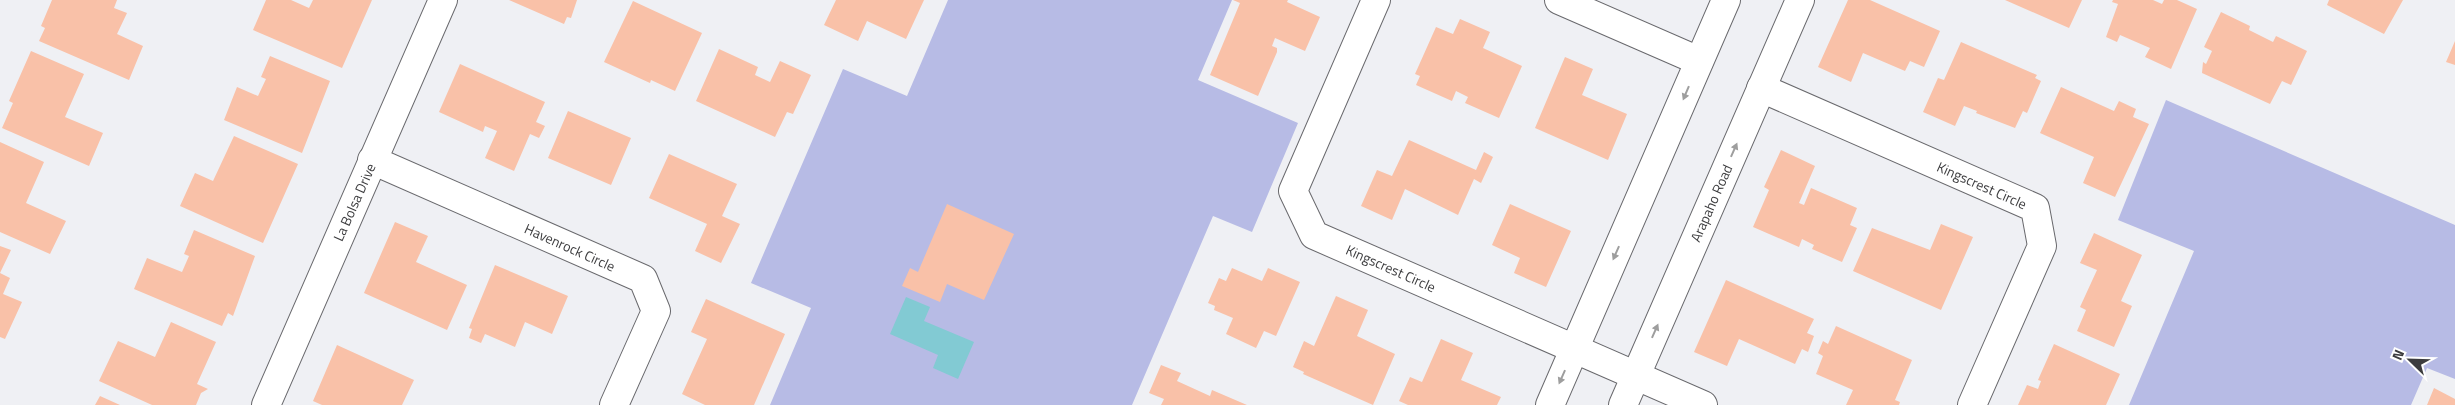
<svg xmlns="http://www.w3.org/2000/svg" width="2455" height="405" viewBox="0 0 2455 405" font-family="'Titillium Web',sans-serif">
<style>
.green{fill:#b7bbe5}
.water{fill:#82cad3}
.building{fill:#f9c1a8}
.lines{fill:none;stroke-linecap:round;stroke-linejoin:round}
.minor-casing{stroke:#69696d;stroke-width:30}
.tertiary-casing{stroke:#69696d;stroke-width:30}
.secondary-casing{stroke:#69696d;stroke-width:30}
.minor{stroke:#fff;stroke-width:28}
.tertiary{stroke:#fff;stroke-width:28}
.secondary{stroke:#fff;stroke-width:28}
.oneway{fill:#9e9e9e}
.labels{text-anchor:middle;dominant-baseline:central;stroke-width:4;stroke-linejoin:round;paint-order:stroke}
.street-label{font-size:14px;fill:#3c3c3e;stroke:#fff}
</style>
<rect width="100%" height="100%" fill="#eff0f4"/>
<path class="green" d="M948,0H1232L1198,80L1298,123L1252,232L1213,216L1132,405H770L811,308L751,283L843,69L907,96Z
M2166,100L2455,225V379L2427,368L2411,405H2129L2194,251L2118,220Z"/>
<path class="water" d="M906,297L930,307L924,321L974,342L958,379L933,368L938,355L890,334Z"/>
<path class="building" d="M52,0H117L114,8L127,13L117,34L143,46L129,80L39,41L45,28L41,26Z
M266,0H291L309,8L313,0H372L342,68L253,30Z
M509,0H577L571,18L567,17L564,24Z
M836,0H924L906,39L867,21L858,41L824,25Z
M1233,0H1288L1287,2L1320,17L1305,51L1275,38L1272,46L1277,48V52L1258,96L1210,75L1240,3Z
M1848,0H1870L1940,31L1924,67L1910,61L1905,71L1863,53L1851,82L1818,67Z
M2005,0H2082L2069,28Z
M2113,0H2153L2162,4L2164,0H2177L2197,9L2171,69L2145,57L2150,48L2120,35L2117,42L2106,37L2118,4L2112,2Z
M2329,0H2403L2384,34L2327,5Z
M633,1L702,33L675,91L651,80L650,83L604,62Z
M2221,12L2250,26L2249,30L2273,42L2276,36L2307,51L2291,85L2282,81L2270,104L2202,73L2203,62L2206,64L2212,51L2204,47Z
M1460,19L1490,32L1483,48L1522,66L1499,118L1465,103L1468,97L1456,91L1452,101L1416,85L1420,76L1415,74L1436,27L1453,34Z
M2455,41V65L2446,62Z
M1961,42L2037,75L2035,78L2041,81L2027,113L2023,111L2015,128L1976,113L1977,111L1964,106L1955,126L1923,112L1938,78L1944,80Z
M719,49L758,67L755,75L770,82L780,61L811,75L793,114L787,112L775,137L696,101Z
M31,51L84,74L65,117L103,133L89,166L2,128L13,103L9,101Z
M270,56L330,81L302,153L224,120L237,87L258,96L266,79L261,77Z
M1565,57L1593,69L1582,95L1627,114L1608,160L1535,128Z
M460,64L545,102L536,122L545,126L539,138L530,134L514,171L485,158L497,131L485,126L483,132L439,112Z
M2061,87L2114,111L2119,101L2136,109L2133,117L2149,124L2115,197L2083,183L2094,157L2040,133Z
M568,111L631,138L611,185L548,158Z
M234,136L298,164L263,243L180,206L195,173L213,181Z
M1409,140L1476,170L1484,152L1493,157L1481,183L1474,179L1458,215L1405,189L1392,220L1361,206L1377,170L1392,176Z
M0,142L44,162L26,203L66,221L50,254L0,232Z
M1781,150L1815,166L1799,203L1804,205L1811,188L1857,208L1850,225L1857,228L1842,262L1812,249L1814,245L1802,239L1799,247L1753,227L1769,190L1764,187Z
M669,154L737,184L722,216L740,224L721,263L695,251L707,224L649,198Z
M947,204L1014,234L984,300L947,284L940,302L902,286L910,268L918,272Z
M1510,204L1571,231L1546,287L1514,273L1520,258L1492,245Z
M395,222L428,236L416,262L467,285L447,330L364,293Z
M1941,224L1973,237L1941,310L1853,271L1872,228L1930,250Z
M194,230L255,256L233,316L228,313L222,326L134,289L147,258L182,272L189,256L184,254Z
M2094,233L2142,255L2121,301L2132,306L2114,347L2077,331L2086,310L2080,307L2097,270L2080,263Z
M0,246L11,250L0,273L10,278L3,294L22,302L5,339L0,337Z
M495,265L568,296L552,334L525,322L515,347L485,334L481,343L469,338L472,329L469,328Z
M1232,268L1262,281L1268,268L1300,282L1276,336L1264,331L1256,348L1226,334L1233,318L1214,310L1215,306L1208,303L1219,278L1226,281Z
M1726,280L1814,319L1807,333L1814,336L1808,352L1802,349L1795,364L1739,339L1727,366L1694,352Z
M1336,296L1368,310L1357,336L1395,354L1373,405L1303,374L1304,372L1293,367L1304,341L1314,346Z
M706,299L785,334L754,405H705L682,394L707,339L691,332Z
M171,322L216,342L197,384L208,389L201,393L196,405H152L99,381L118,341L155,357Z
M1836,326L1912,360L1895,400L1900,402L1899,405H1846L1853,390L1816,374L1823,356L1818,353L1823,341L1828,344Z
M1441,339L1473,353L1461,380L1501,397L1497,405H1408L1399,401L1410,377L1422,382Z
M2054,344L2120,374L2106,405H2018L2027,385L2038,389L2041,381L2038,380Z
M337,345L414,380L402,405H322L313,401Z
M1161,365L1181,373L1177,381L1210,396L1212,390L1247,405H1161L1164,399L1149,393Z
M2434,388L2455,399V405H2427Z
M100,396L120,405H95Z"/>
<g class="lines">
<g class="minor-casing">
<path id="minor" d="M1376,0L1293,191L1314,235L1703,405
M1559,0L1699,61
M1761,88L2035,208L2042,246L1972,405
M372,160L643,279L656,311L614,405"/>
</g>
<g class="tertiary-casing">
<path id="tertiary" d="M266,405L443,0"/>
</g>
<g class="secondary-casing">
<path id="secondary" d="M1550,405L1726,0
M1623,405L1800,0"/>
</g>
<use href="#minor" class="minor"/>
<use href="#tertiary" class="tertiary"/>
<use href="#secondary" class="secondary"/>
</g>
<defs><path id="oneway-solid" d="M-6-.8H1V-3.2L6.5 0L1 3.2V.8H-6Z" transform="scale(1.25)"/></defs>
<g class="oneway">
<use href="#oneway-solid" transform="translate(1686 93) rotate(113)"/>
<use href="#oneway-solid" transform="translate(1734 150) rotate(-66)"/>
<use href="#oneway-solid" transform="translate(1616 253) rotate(114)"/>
<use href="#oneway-solid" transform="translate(1655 331) rotate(-66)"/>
<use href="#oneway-solid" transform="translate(1562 377) rotate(114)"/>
</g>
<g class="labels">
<g class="street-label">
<text transform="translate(1982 185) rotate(24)">Kingscrest Circle</text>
<text transform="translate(354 202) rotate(-66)">La Bolsa Drive</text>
<text transform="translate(1711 203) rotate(-66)">Arapaho Road</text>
<text transform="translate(570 247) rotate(24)">Havenrock Circle</text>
<text transform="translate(1391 268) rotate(24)">Kingscrest Circle</text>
</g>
</g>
<g transform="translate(2410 360) rotate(293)" stroke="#ffffff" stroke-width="4" paint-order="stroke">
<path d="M0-4L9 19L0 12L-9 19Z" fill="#3c3c3e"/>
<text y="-8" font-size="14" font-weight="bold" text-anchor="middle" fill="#3c3c3e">N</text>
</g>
</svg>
